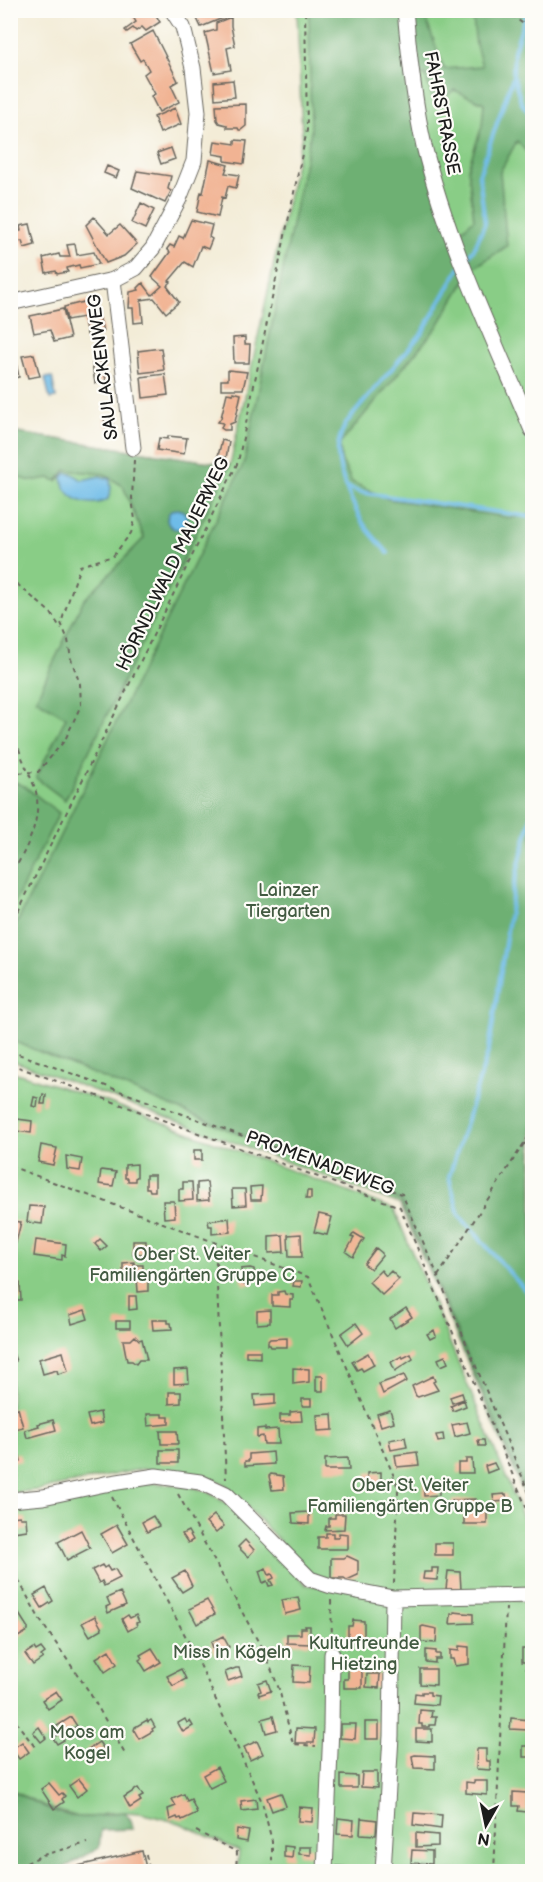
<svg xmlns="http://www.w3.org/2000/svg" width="543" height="1882" viewBox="0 0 543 1882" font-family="'Balsamiq Sans',sans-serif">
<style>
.green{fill:#89cd86;stroke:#527451;stroke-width:1.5}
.forest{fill:#6eb073;stroke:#456648;stroke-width:1.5;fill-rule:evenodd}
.water{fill:#6ebce8;stroke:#456c82;stroke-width:1.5}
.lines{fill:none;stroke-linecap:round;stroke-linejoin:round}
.stream{stroke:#6ebce8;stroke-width:4}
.building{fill:#f1b393}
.minor-casing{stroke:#67655d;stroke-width:17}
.path{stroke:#67655d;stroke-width:2;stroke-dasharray:4.5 4.5;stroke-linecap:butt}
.minor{stroke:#fff;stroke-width:15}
.labels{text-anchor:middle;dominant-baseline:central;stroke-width:4.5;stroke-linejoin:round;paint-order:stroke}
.street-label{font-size:18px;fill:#1c1c1c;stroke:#fdfcf7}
.park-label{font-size:18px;fill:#425a41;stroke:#fdfcf7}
</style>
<rect width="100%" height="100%" fill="#fdfcf7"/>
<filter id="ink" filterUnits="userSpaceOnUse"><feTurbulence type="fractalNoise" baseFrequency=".0167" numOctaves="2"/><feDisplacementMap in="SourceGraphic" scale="12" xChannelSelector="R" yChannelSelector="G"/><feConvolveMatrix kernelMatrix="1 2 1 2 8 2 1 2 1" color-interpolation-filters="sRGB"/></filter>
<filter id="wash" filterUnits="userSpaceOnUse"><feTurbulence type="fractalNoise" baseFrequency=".008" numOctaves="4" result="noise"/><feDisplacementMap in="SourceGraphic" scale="24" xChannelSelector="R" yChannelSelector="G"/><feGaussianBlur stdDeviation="1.35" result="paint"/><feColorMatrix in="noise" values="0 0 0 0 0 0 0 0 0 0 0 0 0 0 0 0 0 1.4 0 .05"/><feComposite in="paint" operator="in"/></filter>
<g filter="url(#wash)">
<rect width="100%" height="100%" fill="#f3ecd7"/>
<path class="green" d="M297,11H532V1513L400,1204L11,1060L10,910L59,813L16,782L11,781V432L230,465L302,135Z
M10,1071L99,1099L394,1209L532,1539V1587C460,1591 380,1600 310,1573L226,1485L198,1474L142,1469L38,1490L11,1493Z
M147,1483C168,1484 188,1484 207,1492C237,1505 282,1560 306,1585L532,1601V1871H237L239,1851L180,1823L140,1813L125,1812L106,1813L96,1817H79L51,1809L11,1790L10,1506Z"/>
<path class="forest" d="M309,11H411L413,18L425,16L444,69L482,66L476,45L472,11H532V158L517,141L500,172L507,246L472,269L437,327L340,444L341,459L352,482L388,499L512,518L532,514V1507L401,1201L11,1040L10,937L244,463L311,131ZM425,75L433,98H444L454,90L484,103L482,126L468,168L474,219L456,235L429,142L417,76Z
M11,432L230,465L65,800L36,778L66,717L36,699L83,601L144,538L123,486L104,474L66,470L57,481L49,478L31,481L11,475Z
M11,781L24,786L59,813L11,910Z
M10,1790C33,1800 57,1817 82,1817C97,1818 110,1813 125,1812L131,1820L133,1829L101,1830L99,1848L58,1871H11Z"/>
<path class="water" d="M52,377L56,398L50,399L45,378Z
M66,473L73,474L82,480L100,476L110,479L111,489L108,499C90,510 64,499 62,477Z
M167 519a10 10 0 1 1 20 0a10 10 0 1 1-20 0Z"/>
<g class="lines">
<path class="stream" d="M514,78L521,102L532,117
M466,259L474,249L485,223L479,175L513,77L514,51L527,10
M526,432L532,448
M347,487L359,492L532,517
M388,553C379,542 368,532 361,520C351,500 337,472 338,449C338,440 342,431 346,423L422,333L460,267
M532,813L514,885L489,1049L449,1177L459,1215L532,1298"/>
</g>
<g id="blocks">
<path class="building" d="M129,10H153L160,22L146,31L142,27L136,31L133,28L127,32L125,30L136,22Z
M193,10H215L217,14L220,13L219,10H229L230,15L201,27Z
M231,17V26L235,46L227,48L231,70L214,73L205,33L216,30V23Z
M153,31L178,81L171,85L179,102L159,112L151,96L155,94L144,74L149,70L143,59L140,61L130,44Z
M233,80L235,97L215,99L214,82Z
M246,104V126L241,130H239L238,128H227V125L219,123L217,120L216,105Z
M175,108L181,124L160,133L154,117Z
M235,140L247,141L244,164L225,161V156L213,154L215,141L235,144Z
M171,148L175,159L161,164L157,153Z
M210,160L228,165L225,173L239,175L236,188L228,186L225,198L222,197L218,217L197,212L201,192L203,193Z
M107,166L119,171L116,178L104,173Z
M137,171L171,176L168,189L171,191L165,203L132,188Z
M141,203L154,210L145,229L132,223Z
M94,217L109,234L120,225L137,244L124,256L106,263L86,225Z
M191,220L212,225L209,237L212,239L208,249L201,246L193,267L185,262L169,281L171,282L167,286L179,302L166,313L154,298L141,300L143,322L134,323L133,308H129L130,292L139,290L138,288L143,283L152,295L162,286L152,277L170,252L167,249L170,245L174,247L179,236L183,238Z
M30,224L35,245L24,248L22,241L13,243L10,233L21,231L20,226Z
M75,244L77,255L94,252L99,264L80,268L79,265L67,268L68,272L57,274L56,271L46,273L43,258L59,254L60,257H70L67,245Z
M10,264H12L17,280L10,282Z
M95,299L103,332L87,335L83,317L67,320L64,307Z
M63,309L70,338L54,342L50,330L34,333L30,316Z
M245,337V344H250L249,363H234L233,338Z
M161,348L164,370L140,373L138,351Z
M34,354L40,376L28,378L22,356Z
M10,358H15L19,377L10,379Z
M103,363L106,381L95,383L92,364Z
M228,370L247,372L243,389H221V380H228Z
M165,374L168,395L143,398L141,377Z
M233,392L241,394L235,422L230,424V430H224L221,428L223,423L218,422L221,418L227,393L233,394Z
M111,417L113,426L106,427L104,418Z
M168,436L187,438L184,454L157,450L159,438L168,439Z
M222,440L229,442L226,458L218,456Z
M43,1094L46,1095L45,1104H41Z
M34,1097L38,1098L37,1107L32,1106Z
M17,1119L32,1121L31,1133L16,1131Z
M41,1145L57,1148L53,1165L38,1162Z
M194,1150H202V1160H194Z
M66,1156L82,1159L80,1171L67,1169Z
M137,1164V1177L135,1178V1181H128V1178H125V1165Z
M101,1170L116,1172L113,1186L99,1184Z
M146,1175H155V1191H150L149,1188H146Z
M183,1182H192L193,1200L179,1201V1189H183Z
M207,1182L209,1200L197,1201V1183Z
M262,1186L261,1200H251L250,1187Z
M232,1189H245L246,1205L233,1206Z
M307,1191H311V1199H306Z
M163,1201H174L175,1217L164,1218Z
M29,1206L44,1207L42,1224L27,1222Z
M319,1214L332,1217L327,1235L314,1232Z
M229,1218L230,1232L212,1234V1226H209L208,1221Z
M10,1221L21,1222L16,1243L10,1242Z
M354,1233L364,1239L353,1257L346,1252L354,1238L351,1237Z
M301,1234L302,1257H289L288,1235Z
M283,1235L284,1252L269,1253V1236Z
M100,1239L107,1246L101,1251L95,1244Z
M36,1240L66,1244L65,1256L62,1255V1260L34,1256Z
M133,1241H146V1254H133Z
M376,1248L382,1253V1256L371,1269L364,1264Z
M134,1262V1265H143V1273L123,1272V1263Z
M250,1268L254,1269L255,1279H251V1284L244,1285V1282H242L241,1269Z
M381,1270L386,1276L391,1271L399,1279L382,1295L369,1282Z
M148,1277V1291L138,1292L137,1278Z
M294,1281H302L301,1287L293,1286Z
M20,1283L21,1300H10V1284Z
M284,1291L285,1294L293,1295V1300H290V1307L272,1306V1295H278V1292Z
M129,1296H136L137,1309L129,1310Z
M406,1308L412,1317L395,1328L390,1319Z
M85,1310L88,1319L72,1324L70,1315Z
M270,1310V1323L257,1324V1311Z
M152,1320H168V1323H171L172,1329L153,1330Z
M116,1321H130V1328H116Z
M356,1323L363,1333L348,1345L341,1334Z
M434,1330L436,1336L430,1339L427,1334Z
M135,1336L139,1340L142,1339L147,1360H139L136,1364L132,1361H127L123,1340H131Z
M287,1338V1347H271L270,1345H268V1341L270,1339Z
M246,1351H260V1358L246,1357Z
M63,1352L68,1371L58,1374L57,1370L43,1374L39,1359Z
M13,1353L16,1361L10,1363V1354Z
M368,1353L374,1365L363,1371L361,1368L357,1370L352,1362Z
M411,1354L413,1359L395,1371L391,1362L402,1356L403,1358Z
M445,1356L448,1363L441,1366L438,1359Z
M293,1368L309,1369V1382L293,1384Z
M188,1369L189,1383L174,1384V1370Z
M404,1375L407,1381L383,1394L379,1384Z
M316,1376H323V1391H316Z
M433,1376L435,1381L433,1382L438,1390L418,1397L416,1396L412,1386Z
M169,1392H181V1403L169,1404Z
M462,1393L464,1399L452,1403L450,1397Z
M275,1394V1404L255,1406L254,1395Z
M302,1399H311V1406H302Z
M464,1400L466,1406L453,1411L451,1406Z
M18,1408L23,1427L10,1430V1410Z
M390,1410L394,1422L381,1426L377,1414Z
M301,1411L302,1421L280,1422V1415H290V1412Z
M100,1412L102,1423L90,1426L87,1415Z
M147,1414H162V1417H169V1424L148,1426Z
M332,1414L333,1430L318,1431L317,1415Z
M53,1420L56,1430L27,1438L25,1430L39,1426L38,1424Z
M467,1422L470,1433L455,1437L452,1425Z
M265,1428V1430L278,1429L279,1444H264L263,1436L257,1437V1429Z
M160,1431H177L178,1444H161Z
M443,1434L444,1441L438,1442L436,1435Z
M405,1437L407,1447L391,1450L389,1440Z
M478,1440H484L485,1446H479Z
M160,1450H178V1463H160Z
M273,1452L274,1464L245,1466V1461H249V1454Z
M417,1452L419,1465L397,1467L395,1455Z
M19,1453L21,1461L10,1463V1455Z
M348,1458L349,1470H325V1459Z
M466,1459H472L473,1473H458V1463H466Z
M494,1463L497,1469L487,1473L485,1466Z
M381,1472V1488H367V1473Z
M271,1474L283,1476L284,1489L272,1490L269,1476Z
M423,1483H439V1495L424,1496Z
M506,1494L507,1501L494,1502L493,1495Z
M476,1499L477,1509L452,1510V1500Z
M464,1511H487V1524H464Z
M309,1512V1524L293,1523L292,1513Z
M335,1514H345L344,1529L325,1530L326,1526H329V1518H335Z
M214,1515L224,1526L216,1533L206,1522Z
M20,1516V1518H26L27,1530L13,1532V1539H10V1517Z
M153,1516L159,1526L147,1532L142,1522Z
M117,1525L128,1544L112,1553L101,1534Z
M81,1530L90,1548L76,1555L77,1557L75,1558L74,1556L67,1560L58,1542Z
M188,1531L193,1540L188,1543L182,1534Z
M326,1533H333V1537H339V1533L348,1534V1549H318V1537H326Z
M245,1540L254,1550L248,1557L238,1547Z
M435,1543H453V1555H435Z
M347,1556L358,1561V1575L347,1580L344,1578H331V1558H344Z
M102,1565L104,1568L107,1566L110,1571L115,1569L120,1578L104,1586L102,1581L99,1583L92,1570Z
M266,1568L269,1575L272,1574L274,1578L270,1580L273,1585L269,1586L267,1581L263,1583L259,1571Z
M432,1568H438L437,1580L423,1579L424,1572H432Z
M185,1571L192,1586L182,1592L172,1578Z
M448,1571L460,1572L461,1589H446Z
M46,1588L53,1601L42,1608L34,1595Z
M120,1592L126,1605L108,1613L106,1607L110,1605L107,1598Z
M298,1597L301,1610L285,1614L282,1600Z
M207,1600L215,1614L197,1624L189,1609Z
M454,1612L473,1614V1623L450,1624L451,1614H454Z
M19,1614L28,1628V1631L18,1637L10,1628V1620Z
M128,1615L130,1618L136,1615L139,1622L136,1623L137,1626L128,1631L122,1619Z
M95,1616L102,1629L90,1636L82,1623Z
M353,1620L364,1621V1639H348V1626H352Z
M305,1626H310V1644L287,1643V1634H301V1628H306Z
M423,1626L437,1629L436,1643L421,1642V1627Z
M223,1636L229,1647L215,1654L211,1642Z
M459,1646L469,1647V1664L455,1666L453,1659H450V1650L459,1651Z
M34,1648L36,1651L41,1648L45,1653L41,1656L43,1658L33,1665L25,1654Z
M152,1648L161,1662L146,1671L139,1660L142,1658L140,1655Z
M522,1649H532V1668H526L527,1662H522Z
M109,1650L117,1664L105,1672L96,1658Z
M426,1650L436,1651V1654H440V1659H435V1663L426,1662Z
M294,1665L310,1666L309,1683L293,1682Z
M236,1668H239L242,1676L228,1681L225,1672Z
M181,1669L186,1679L173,1686L167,1676Z
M348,1669H362V1688H344V1679H348Z
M420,1669H436V1685L420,1684Z
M367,1674H380L379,1688L366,1687Z
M267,1680L271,1691L259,1695L258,1692L261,1691L258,1683Z
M56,1691L62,1700L48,1709L42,1700Z
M422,1692H430V1695L438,1696L437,1705L414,1703L415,1693L422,1694Z
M420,1710L432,1711L431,1717H436L435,1725H429V1727H422V1724H419Z
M273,1716L277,1730L266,1733L262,1719Z
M71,1717L77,1726L61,1736L64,1740L57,1744L53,1738L58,1734L54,1728Z
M511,1718L529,1720L528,1730L510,1729Z
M185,1719L187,1723L190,1721L193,1726L183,1732L178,1723Z
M147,1720L148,1722L151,1720L155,1727L152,1729L153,1731L139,1739L134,1730L135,1727Z
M365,1722H379V1739H365Z
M340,1724H356L355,1739L340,1738Z
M39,1727L46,1738L41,1742L33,1732Z
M296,1728L315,1729L314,1743H295Z
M416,1729H432V1742L416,1741Z
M257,1741L263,1754L250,1760L244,1747Z
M22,1742L29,1752L19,1759L12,1749Z
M99,1742L104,1749L106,1747L109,1751L95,1761L87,1750Z
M523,1746H532V1757H523Z
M477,1749H486V1758L487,1761H490V1770L476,1769Z
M415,1755L435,1756V1769L414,1768L412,1756Z
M217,1767L224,1781L210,1788L203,1775Z
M362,1772H377V1788L361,1787Z
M341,1775L357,1776V1788H341Z
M79,1779L87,1789L77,1797L69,1786Z
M474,1781H487V1795L466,1793V1782L474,1783Z
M49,1783L59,1795L62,1793L65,1796L62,1799L64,1802L54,1809L41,1789Z
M138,1788L143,1796L139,1798L141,1801L130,1808L124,1797Z
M513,1792L527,1793V1812L518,1811L519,1806H513Z
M281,1793L286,1806L272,1811L267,1798Z
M184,1794L187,1801L191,1799L197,1813L182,1820L181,1818L178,1819L177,1817L170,1820L168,1809L176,1806L172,1799Z
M256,1799L257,1809L242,1811L241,1801Z
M299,1807L313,1808L312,1822L298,1821Z
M414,1813L442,1815L441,1829L413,1825Z
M338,1818L354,1820L353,1835L337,1834Z
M361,1818L377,1820L376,1835L360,1834Z
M237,1829L249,1831L247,1842L236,1840Z
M416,1833L438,1835V1846L416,1847Z
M284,1846L293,1847L292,1858L284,1857Z
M299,1847H311V1855L299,1854Z
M412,1850L432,1851V1864L411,1863Z
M142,1851L147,1872H66L65,1869Z
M337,1866L350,1867V1872H336Z"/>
</g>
</g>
<g filter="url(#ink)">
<use href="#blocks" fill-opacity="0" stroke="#67655d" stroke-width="1.5"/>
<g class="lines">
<g class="minor-casing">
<path id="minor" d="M405,10C409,55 414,102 424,146C448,244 493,337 532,430
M113,280L133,448
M10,303L113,280L136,268L153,248L179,199L194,161L198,112L193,68L183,27L172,10
M10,1500L43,1497L105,1484L156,1476L200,1482L226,1494L310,1579L331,1586L393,1598L532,1595
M325,1872L331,1727L332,1654
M383,1872L391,1736L393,1598"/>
</g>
<path class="path" d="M504,10L532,30
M10,578L51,613L61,629
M10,747L19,749C23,762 30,775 35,788C44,818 25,852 10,877
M10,773L38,772L65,740L81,705L80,684L71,659L68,640L61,623L80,566L113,556L131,533L135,520L132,498L134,460
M10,928L238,462L307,130L305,10
M10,1051L402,1194L438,1276L532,1500
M10,1064L400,1207L532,1521
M523,1144L532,1143
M10,1166L308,1277L396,1481L398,1491L394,1583
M215,1243L226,1479
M438,1276L532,1131
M178,1494L266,1656L279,1689L293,1744L316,1746
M112,1497L197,1658L262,1802L272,1841V1872
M10,1564L40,1620L88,1690L125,1754
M331,1600L332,1639
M10,1714L35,1747
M196,1831L237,1852L236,1872
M146,1855L150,1872
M10,1871L43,1855L87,1843
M494,1872L506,1608"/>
<use href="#minor" class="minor"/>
</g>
</g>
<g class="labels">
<g class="street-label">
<text transform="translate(442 113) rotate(79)">FAHRSTRASSE</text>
<text transform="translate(103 367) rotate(-97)">SAULACKENWEG</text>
<text transform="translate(173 564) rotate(-64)">HÖRNDLWALD MAUERWEG</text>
<text transform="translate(320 1163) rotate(20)">PROMENADEWEG</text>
</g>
<g class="park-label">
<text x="288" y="890">Lainzer<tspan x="288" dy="21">Tiergarten</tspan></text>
<text x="192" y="1254">Ober St. Veiter<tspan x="192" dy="21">Familiengärten Gruppe C</tspan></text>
<text x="410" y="1485">Ober St. Veiter<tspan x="410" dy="21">Familiengärten Gruppe B</tspan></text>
<text x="364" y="1643">Kulturfreunde<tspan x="364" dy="21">Hietzing</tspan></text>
<text x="232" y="1652">Miss in Kögeln</text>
<text x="87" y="1732">Moos am<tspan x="87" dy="21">Kogel</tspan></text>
</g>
</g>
<rect width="543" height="1882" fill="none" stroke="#fdfcf7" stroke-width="36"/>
<g transform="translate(486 1825) rotate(189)" stroke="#fdfcf7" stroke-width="4.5" paint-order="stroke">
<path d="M0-4.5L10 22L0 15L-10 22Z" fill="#1c1c1c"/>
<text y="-9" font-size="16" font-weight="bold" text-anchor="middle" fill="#1c1c1c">N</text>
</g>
</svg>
